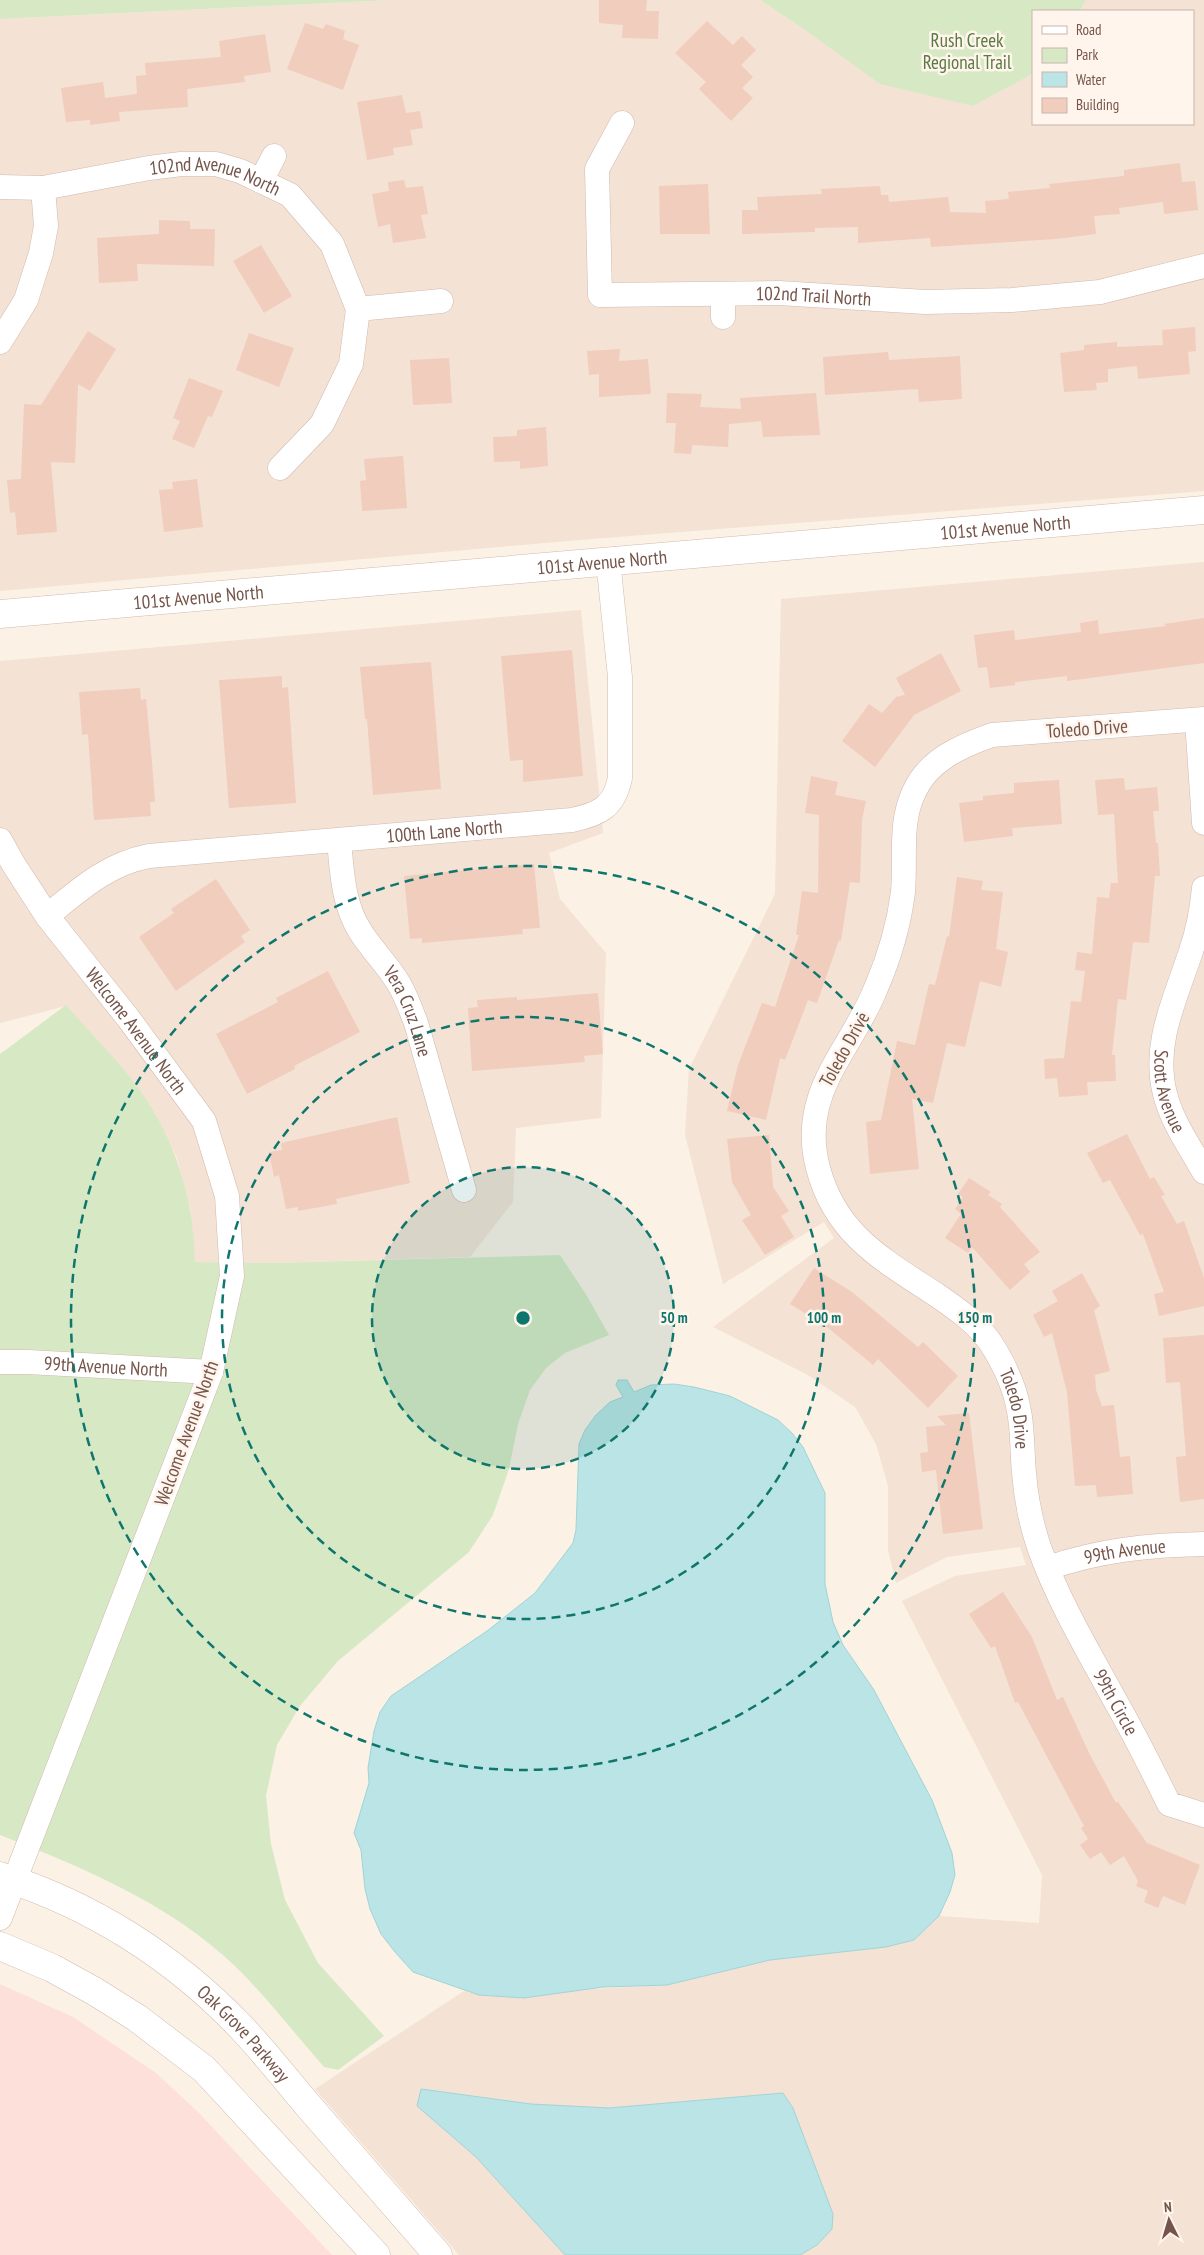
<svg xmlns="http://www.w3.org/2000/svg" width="1204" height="2255" viewBox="0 0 1204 2255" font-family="'PT Sans Narrow',sans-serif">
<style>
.residential{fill:#f4e2d4}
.commercial{fill:#fce0d9}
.green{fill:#d7e9c4}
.water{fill:#bae4e5;stroke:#a0d4d7}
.building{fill:#f1cdbd}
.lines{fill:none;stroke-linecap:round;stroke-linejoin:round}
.minor-casing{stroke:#d0baaf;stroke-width:25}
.tertiary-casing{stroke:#d0baaf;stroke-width:29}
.minor{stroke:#fff;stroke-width:24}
.tertiary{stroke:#fff;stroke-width:28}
.ring{fill:none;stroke:#0f766e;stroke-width:2.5;stroke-dasharray:9 6}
.labels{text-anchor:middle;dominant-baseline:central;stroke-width:5;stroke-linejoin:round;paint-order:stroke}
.park-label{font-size:19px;fill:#597a42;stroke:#fff5ec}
.street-label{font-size:19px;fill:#75554b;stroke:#fff5ec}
.centre{fill:#0f766e;stroke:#fff5ec;stroke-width:2.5}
.ring-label{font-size:15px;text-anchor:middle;font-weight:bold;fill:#0f766e;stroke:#fff5ec;stroke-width:5;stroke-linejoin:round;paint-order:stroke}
</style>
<rect width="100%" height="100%" fill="#fcf1e5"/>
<path class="residential" d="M392,0H760L805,30L973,106L1033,74V124H1193V11H1080L1086,0H1204V491L579,540L0,591V19Z
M1204,562V2255H459L315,2089L464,1991L479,1995L667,1985L770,1960L886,1947L914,1940L939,1916L1039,1923L1042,1875L902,1601L955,1576L1026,1565L1020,1547L947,1557L896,1583L888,1550V1486L876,1444L855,1407L808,1375L713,1327L834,1238L824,1222L723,1284L685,1135L689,1069L775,894L781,599Z
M581,610L603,833L549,853L560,899L606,953L601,1118L516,1128L513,1202L470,1257L270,1263L194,1262L190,1208L177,1158L162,1127L139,1089L66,1006L0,1023V661Z"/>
<path class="commercial" d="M0,1984L73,2017L156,2073L198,2112L332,2255H0Z"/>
<path class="green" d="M0,0H392L0,19Z
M760,0H1086L1080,11H1033V74L973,106L880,84L805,30Z
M66,1005C90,1033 118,1060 139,1089C176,1140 194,1200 195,1262L270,1263L560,1255L587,1296L609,1335L565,1353L546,1368L530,1390L518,1424L509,1469L493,1515L469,1552L338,1661L300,1706L277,1745L266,1796L271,1844L285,1900L318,1963L384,2036L338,2070L324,2067C295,2034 268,1999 237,1968C171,1904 84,1868 0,1835V1054Z"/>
<path class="water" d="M618,1380H627L634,1392L651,1385L674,1384L694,1387L730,1396L778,1420L792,1433L803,1447L825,1493V1584L833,1622L843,1645L874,1690L932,1800L952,1853L955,1875L950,1892L939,1916L914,1940L886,1947L770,1960L667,1985L603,1987L524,1998L479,1995L413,1972L395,1952L381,1934L370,1909L365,1889L361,1850L354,1833L369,1783L368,1768L374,1731L380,1712L391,1696L487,1631L535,1593L573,1543L576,1530L579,1444L585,1430L596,1415L610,1402L623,1397L616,1385Z
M421,2089L531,2104L609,2108L783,2093L793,2108L833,2214L832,2229L817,2245L800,2255H565L476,2157L417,2106Z"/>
<path class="building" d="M599,0H647L646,11H659L658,39L622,38L623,25L599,23Z
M707,21L733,45L742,36L756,50L741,65L753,77L742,88L753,98L731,121L699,89L706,82L675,53Z
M305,23L323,29L326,24L345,31L343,39L359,45L343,90L287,69Z
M265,34L271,72L244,76L245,82L187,89L188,107L119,112L120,121L90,125V120L66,122L61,88L103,82L105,98L137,94L136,76L146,75L145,63L221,57L219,41Z
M402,95L406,113L420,111L423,128L410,130L413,145L393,148L394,155L367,160L357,102Z
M1180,163L1182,182L1195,181L1198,210L1164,214L1163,202L1119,208L1120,214L1094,216L1096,234L1056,239L931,247L930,238L858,243V227L815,228V232L742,234V210H758L757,197L822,194L821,189L880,186L881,195H888L889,202L948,197L950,212L986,213L985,201L1009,199L1008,192L1050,188L1049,184L1124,176V170Z
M404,180L406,188L423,186L428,214L421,215L426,238L393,243L390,224L378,227L372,194L389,191L388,182Z
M708,184L710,234H660L659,186Z
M159,220L190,221V229H215L214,266L137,264L138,281L99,283L97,238L159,234Z
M261,245L292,296L264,313L233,261Z
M1195,327L1196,351L1188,352L1190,374L1138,379L1137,366L1108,369V382L1096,383L1097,390L1064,392L1060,353L1084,350V345L1117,342V347L1163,345L1162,330Z
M88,331L116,349L90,391L78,384L75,463L51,462L57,532L17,535L15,512L10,513L7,480L21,479L24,404L41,405Z
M249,333L294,348L279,387L236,370Z
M620,349L619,361L648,359L651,394L599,397V374L589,375L587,351Z
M888,352L889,360L960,356L962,399L919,402L918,389L825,395L823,357Z
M449,358L452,403L413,405L410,360Z
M189,378L223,391L212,417L208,416L194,448L172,439L180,421L173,418Z
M667,393L702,394L700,407L741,409L740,398L816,393L820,435L763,437L761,421L729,424L728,447L692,445L691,454L674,453L676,423H666Z
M546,427L548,466L520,469V461L494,462L493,437L517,436V430Z
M403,456L407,508L362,511L360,481L366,480L364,459Z
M197,479L203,527L164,532L159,490L173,489L172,482Z
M1204,618V663L1067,681V676L1015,682V685L990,688L987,667L978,668L974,635L1014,630L1015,640L1081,632L1080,623L1098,620L1099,634L1166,626L1164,624Z
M572,650L583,776L523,782V760L510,761L501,656Z
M941,653L961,691L914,715L875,767L842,741L869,704L882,713L896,697L905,695L896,678Z
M431,662L441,789L373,795L367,719H365L360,667Z
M282,676V688L288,687L296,803L229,808L219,680Z
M140,688L141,700L146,699L152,762L155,802H150L151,816L94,820L88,734L82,735L79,692Z
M811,776L838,782L835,795L866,801L862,820L860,883L850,882L841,941L839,940L817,1003L808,1000L785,1060L780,1058L766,1120L727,1111L738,1065L762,1003L775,1007L799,935H796L802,891L818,893L819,815L805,813Z
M1124,778L1125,790L1157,787L1159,811H1153L1156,843H1158L1160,876H1155L1149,943L1133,942L1126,1000L1118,999L1112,1055H1115L1116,1081L1087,1082L1088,1095L1059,1097L1057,1078L1045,1079L1044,1059L1064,1058L1071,1001L1081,1002L1085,971L1075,970L1077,952L1092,954L1097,897L1109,898L1111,883H1118L1114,814L1098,815L1095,780Z
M1059,780L1062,824L1012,828L1013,836L964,842L959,803L983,800V796L1014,793V783Z
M534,864L540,928L522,929L523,934L468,939L422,943V938L410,939L404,876Z
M957,877L983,881L981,890L1003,892L996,949L1008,952L1001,987L980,981L965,1047L947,1043L933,1103L912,1099L919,1169L870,1174L866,1122L881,1120L897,1041L915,1045L929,984L935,985L947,936L949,937Z
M216,879L250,930L241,936L245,942L176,991L139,937L174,913L171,909Z
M328,971L360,1032L294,1066L295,1069L247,1094L216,1034L278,1002L276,998Z
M598,993L603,1054L584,1056L585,1062L472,1071L468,1008L478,1007L477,1000L517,997V1000Z
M397,1117L410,1183L336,1199L337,1204L298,1211V1207L286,1209L279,1175L274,1177L269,1152L282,1150L281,1143Z
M1127,1134L1150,1179L1154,1177L1165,1195L1161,1196L1177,1224L1184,1221L1204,1278V1306L1159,1316L1154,1294L1164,1292L1143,1234L1140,1235L1110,1180L1103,1183L1087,1153Z
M769,1135L773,1187L789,1211L781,1216L794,1237L765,1255L742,1220L751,1215L732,1182L727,1139Z
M969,1178L991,1192L988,1195L1002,1204L1000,1207L1040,1252L1024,1264L1030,1272L1010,1290L972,1247L968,1253L945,1238L961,1214L955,1209L963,1197L958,1194Z
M814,1268L852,1292L918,1347L923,1342L958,1376L928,1408L878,1359L873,1365L827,1327L790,1304Z
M1082,1273L1100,1306L1094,1310L1110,1371L1095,1375L1096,1390L1102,1406L1114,1405L1120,1457L1130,1456L1133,1494L1097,1497L1096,1485L1075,1486L1067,1392L1052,1333L1044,1337L1033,1315L1058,1301L1052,1291Z
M1204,1335V1499L1180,1502L1176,1457L1186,1456L1180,1382L1166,1383L1163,1338Z
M969,1413L983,1529L943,1534L936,1470L922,1472L920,1453L928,1452L926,1427L946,1425L937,1416Z
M1003,1592L1032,1637L1057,1700L1063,1697L1090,1755L1116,1803L1118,1802L1147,1843L1200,1865L1185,1905L1163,1896L1158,1908L1144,1902L1148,1891L1136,1886L1138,1881L1124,1856L1110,1865L1101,1852L1090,1859L1080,1845L1088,1839L1081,1828L1084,1826L1018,1702L1015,1703L995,1646L991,1648L969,1614Z"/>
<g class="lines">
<g class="minor-casing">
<g id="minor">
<path id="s1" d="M622,123L597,169L600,295L779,293L925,302L1012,300L1100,292L1204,266"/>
<path d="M261,181L274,156"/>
<path id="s2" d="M0,187L43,188L149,168L181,164H216L240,171L290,195L332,244L358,309L351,364L322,424L280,468"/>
<path d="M358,309L441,301"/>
<path d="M723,317V294"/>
<path d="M0,342L26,300L41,253L46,226L43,188"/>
<path id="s3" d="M1204,719L992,735C961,746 928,760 914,792C899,823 906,859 903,892C899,924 889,958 876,988C851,1051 798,1092 818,1168C836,1236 884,1260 938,1296C957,1309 977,1323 990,1342C1003,1362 1015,1387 1019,1411C1023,1431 1022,1453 1024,1473C1026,1499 1031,1523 1039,1547C1057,1598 1085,1646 1111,1693C1132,1730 1151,1767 1169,1804L1204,1815"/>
<path d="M1197,720L1204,823"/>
<path id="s4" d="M0,840L14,865L47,916L128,1018L204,1121L227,1196L232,1276L211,1372L0,1918"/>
<path id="s5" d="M339,841C342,872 343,904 360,931C371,949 388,965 399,984C406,996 411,1010 416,1023L464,1190"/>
<path id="s6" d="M1204,888C1202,909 1198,931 1191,951C1176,998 1152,1043 1165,1094C1172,1122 1190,1147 1204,1172"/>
<path id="s7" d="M47,916C79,890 107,864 149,856L572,820C600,814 614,807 620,778V677L608,560"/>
<path id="s8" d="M0,1362H28L211,1372"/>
<path id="s9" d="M1048,1568C1100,1550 1149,1545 1204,1544"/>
</g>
</g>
<g class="tertiary-casing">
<g id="tertiary">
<path id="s10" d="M0,614L1204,510"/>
<path id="s11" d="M0,1876C90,1904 172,1956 238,2024C264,2051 287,2081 312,2110C354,2158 396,2207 438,2255"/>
<path d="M0,1946L52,1968L94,1991L137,2018L204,2069L376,2255"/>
</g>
</g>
<use href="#minor" class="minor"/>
<use href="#tertiary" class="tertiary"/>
</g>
<circle cx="523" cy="1318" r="151" fill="#0f766e" fill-opacity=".12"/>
<g class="ring">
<circle cx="523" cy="1318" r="151"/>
<circle cx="523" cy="1318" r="301"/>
<circle cx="523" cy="1318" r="452"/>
</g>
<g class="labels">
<g class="park-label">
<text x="967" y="40">Rush Creek<tspan x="967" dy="22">Regional Trail</tspan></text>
</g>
<g class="street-label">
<text stroke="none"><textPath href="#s2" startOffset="219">102nd Avenue North</textPath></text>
<text stroke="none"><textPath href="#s1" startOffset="392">102nd Trail North</textPath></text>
<text stroke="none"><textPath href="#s10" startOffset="1009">101st Avenue North</textPath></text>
<text stroke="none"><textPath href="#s10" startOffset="604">101st Avenue North</textPath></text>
<text stroke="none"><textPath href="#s10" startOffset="199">101st Avenue North</textPath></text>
<text transform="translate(1087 728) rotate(-4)">Toledo Drive</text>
<text stroke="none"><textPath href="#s7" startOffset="416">100th Lane North</textPath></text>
<text stroke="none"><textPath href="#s5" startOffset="188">Vera Cruz Lane</textPath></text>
<text stroke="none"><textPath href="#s4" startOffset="235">Welcome Avenue North</textPath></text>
<text transform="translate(844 1049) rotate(-61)">Toledo Drive</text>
<text stroke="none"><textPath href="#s6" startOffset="210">Scott Avenue</textPath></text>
<text stroke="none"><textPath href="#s8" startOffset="106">99th Avenue North</textPath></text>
<text stroke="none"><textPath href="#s3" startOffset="1031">Toledo Drive</textPath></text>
<text transform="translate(186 1433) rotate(-70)">Welcome Avenue North</text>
<text stroke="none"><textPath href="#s9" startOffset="79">99th Avenue</textPath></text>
<text stroke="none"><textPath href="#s3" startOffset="1345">99th Circle</textPath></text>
<text stroke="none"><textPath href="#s11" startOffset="294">Oak Grove Parkway</textPath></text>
</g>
</g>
<circle cx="523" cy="1318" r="8" class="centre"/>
<g class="ring-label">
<text x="674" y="1323">50 m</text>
<text x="824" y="1323">100 m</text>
<text x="975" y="1323">150 m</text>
</g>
<rect x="1032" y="10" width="162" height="115" fill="#fff5ec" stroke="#c8b5ac"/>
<rect x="1042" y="26" width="25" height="8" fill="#ffffff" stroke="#c8b5ac"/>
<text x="1076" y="35" font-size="15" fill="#75554b">Road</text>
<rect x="1042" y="48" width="25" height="15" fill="#d7e9c4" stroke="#c8b5ac"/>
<text x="1076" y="60" font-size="15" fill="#75554b">Park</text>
<rect x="1042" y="72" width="25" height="15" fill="#bae4e5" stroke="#c8b5ac"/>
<text x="1076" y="85" font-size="15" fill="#75554b">Water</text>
<rect x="1042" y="98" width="25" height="15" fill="#f1cdbd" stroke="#c8b5ac"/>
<text x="1076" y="110" font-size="15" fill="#75554b">Building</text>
<g transform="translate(1169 2220) rotate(355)" stroke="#fff5ec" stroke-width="4" paint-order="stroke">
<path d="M0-4L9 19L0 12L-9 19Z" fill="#75554b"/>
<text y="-8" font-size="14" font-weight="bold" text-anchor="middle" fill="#75554b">N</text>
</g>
</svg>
